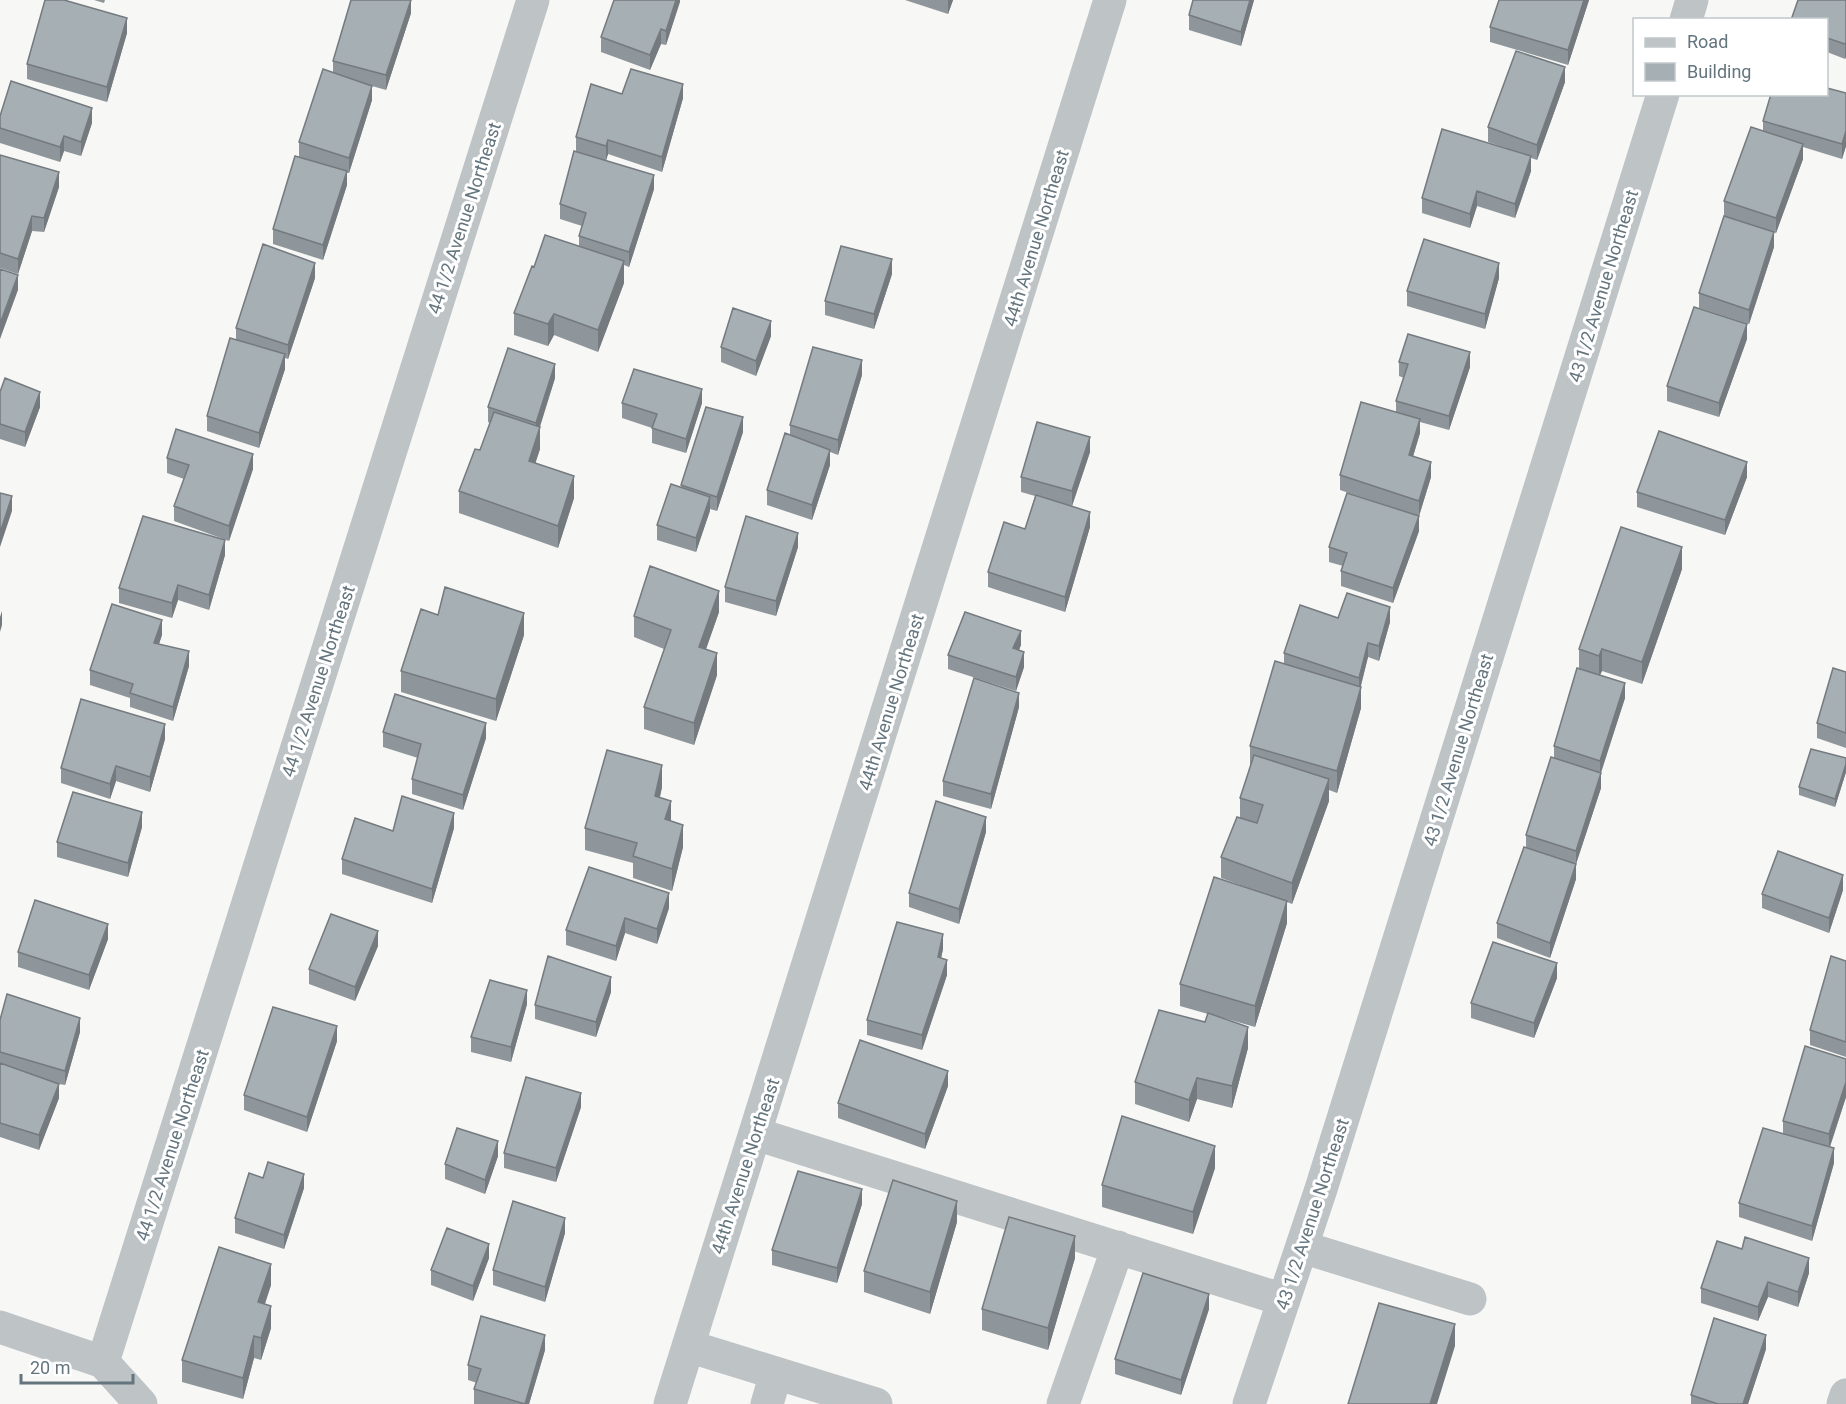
<svg xmlns="http://www.w3.org/2000/svg" width="1846" height="1404" viewBox="0 0 1846 1404" font-family="Roboto,sans-serif">
<style>
.lines{fill:none;stroke-linecap:round;stroke-linejoin:round}
.minor{stroke:#bec3c6;stroke-width:33}
.wall{fill:#8f969b}
.shaded-wall{fill:#747a7e}
.building{fill:#a6afb4;stroke:#747a7e;stroke-width:1.5}
.labels{text-anchor:middle;dominant-baseline:central;stroke-width:6;stroke-linejoin:round;paint-order:stroke}
.street-label{font-size:18px;fill:#64757e;stroke:#fff}
</style>
<rect width="100%" height="100%" fill="#f7f7f5"/>
<g class="lines">
<path class="minor" d="M1686,20L1692,0
M756,1134L1284,1300
M1302,1247L1470,1299
M0,1327L103,1362L141,1404
M688,1346L876,1404
M103,1362L533,0
M670,1404L1110,0
M767,1404L776,1373
M1063,1404L1118,1247
M1249,1404L1321,1189L1663,94
M1843,1404L1846,1395"/>
</g>
<path class="wall" d="M94,0H105L104,3Z
M411,0V13L386,90L372,86V100L349,173H347V185L323,260L273,244V229L299,157V142L333,73V61Z
M680,0L666,45L661,44L650,70L601,52V37Z
M905,0H953L948,14Z
M1254,0L1241,46L1189,30V15Z
M1499,0H1589L1568,65L1490,42V27Z
M1846,0V57L1845,59L1827,52V20Z
M127,33L107,102L27,79V64Z
M1565,82L1537,160L1531,158V171L1515,218L1477,206L1470,228L1422,213V198L1506,148L1488,142V127Z
M1846,93V146L1842,159L1803,147V159L1776,233L1724,216V201L1763,131V121L1771,96L1768,94H1827Z
M622,94L683,98L662,172L608,154L606,160L654,189L629,267L624,265V283L598,352L554,335L548,346L514,335V313L534,267L579,246V236L582,226L560,219V204L576,152V137Z
M92,123L81,156L64,151L60,162L0,143V128Z
M0,155L59,187L44,232L32,231L18,274L0,268Z
M1774,247L1749,324L1699,308V293Z
M892,274L874,329L825,315V301Z
M315,278L288,359L285,358V369L259,448L207,431V416L236,340V328Z
M1499,278L1485,329L1407,306V291Z
M771,336L756,376L721,362V347Z
M1747,339L1719,417L1667,401V386Z
M1399,362L1470,367L1449,430L1420,422V433L1413,456L1431,477L1419,516L1340,490V475L1396,412V401L1404,378L1399,376Z
M862,375L838,455L830,452V465L812,520L767,505V490L790,435V425Z
M555,378L540,427V449L535,463L574,498L558,548L459,513V491L480,450L490,423L488,422V407Z
M0,392L40,407L25,447L0,439Z
M622,403H702L686,453L652,443V428L622,418Z
M743,432L717,511L710,509L696,552L657,540V525L681,487V485Z
M1090,452L1072,506L1060,503L1090,527L1065,612L988,587V572L1025,529L1035,496L1021,492V477Z
M167,458L253,469L229,541L174,521V506L184,479L167,473Z
M1747,477L1725,535L1637,507V492Z
M1419,531L1393,603L1341,586V571L1343,566L1329,562V547Z
M798,547L776,616L725,602V587Z
M225,555L209,610L178,600L172,618L119,603V588Z
M1682,569L1642,684L1602,671L1600,675L1625,698L1600,773L1601,788L1576,864V879L1550,958L1497,938V923L1526,847V835L1554,758V746L1579,669V649Z
M719,612L706,649L717,675L694,745L644,729V707L664,649L634,637V616Z
M438,615L524,635L496,721L401,692V671Z
M1338,618L1390,622L1379,661L1368,657L1361,686V708L1337,793L1329,790V801L1292,904L1287,902V923L1255,1027L1220,1017L1248,1048L1232,1108L1197,1099L1189,1122L1135,1104V1082L1205,1022L1208,1014L1180,1006V984L1254,890L1221,878V857L1240,818V798L1250,767V746L1284,663V653Z
M162,635L159,644L189,666L173,721L130,707V698L90,685V670Z
M1021,645L1019,650L1024,667L1016,691L948,669V655Z
M1846,672V748L1817,738V723Z
M1019,707L991,809L943,796V781Z
M383,732L486,738L463,810L412,794V779L418,758L383,747Z
M165,739L150,792L116,781L110,799L61,783V768Z
M1846,758V772L1835,807L1799,795V787Z
M662,787L660,797L683,847L672,891L633,878V863L585,850V828Z
M142,827L128,877L57,857V842Z
M454,828L432,903L342,874V859L393,831Z
M986,832L959,924L909,907V893Z
M1843,890L1829,933L1762,908V894Z
M669,908L657,944L625,933L616,961L566,945V930Z
M108,939L89,990L18,967V952Z
M378,946L355,1001L309,984V969Z
M943,949L941,958L947,975L922,1050L867,1035V1020Z
M1846,961V1057L1810,1045V1030Z
M1557,978L1534,1038L1471,1018V1003Z
M611,992L596,1037L535,1019V1005Z
M527,1004L511,1062L471,1052V1037Z
M0,1020L80,1032L65,1085L59,1084V1098L39,1150L0,1137Z
M337,1041L307,1132L244,1110V1095Z
M1846,1059V1097L1830,1147L1834,1163L1812,1241L1739,1217V1203L1783,1133V1121Z
M948,1086L925,1149L838,1118V1103Z
M581,1107L556,1182L504,1168V1153Z
M498,1156L485,1194L445,1179V1164Z
M1215,1168L1193,1234L1102,1207V1185Z
M263,1178L304,1188L284,1249L235,1233V1218Z
M862,1204L837,1283L772,1265V1250Z
M957,1222L930,1314L864,1292V1271Z
M565,1233L545,1302L493,1285V1270Z
M1742,1249L1809,1273L1798,1307L1768,1297L1758,1321L1701,1303V1288Z
M489,1258L473,1301L431,1285V1270Z
M1075,1258L1048,1350L982,1330V1309Z
M271,1285L265,1304L271,1328L261,1360L254,1358L243,1399L182,1382V1360Z
M1209,1309L1181,1395L1115,1374V1359Z
M1766,1349L1748,1404H1691V1395Z
M545,1350L529,1404H474V1389L477,1383L468,1380V1365Z"/>
<path class="shaded-wall" d="M411,0V13L386,90V75Z
M676,0H680V2L666,45V31Z
M948,0H953L948,14Z
M1250,0H1254L1241,46V32Z
M1584,0H1589L1568,65V50Z
M127,18V33L107,102V87Z
M661,29V44L650,70V55Z
M1846,42V57L1845,59V44Z
M1565,67V82L1537,160V145Z
M683,84V98L662,172V157Z
M372,86V100L349,173V158Z
M92,108V123L81,156V142Z
M1846,131V146L1842,159V144Z
M64,136V151L60,162V147Z
M608,140V154L606,161V146Z
M1803,144V159L1776,233V218Z
M1531,156V171L1515,218V204Z
M347,171V185L323,260V245Z
M59,172V187L44,232V218Z
M654,175V189L629,267V252Z
M1477,191V206L1470,228V214Z
M32,216V231L18,274V259Z
M1774,232V247L1749,324V310Z
M892,259V274L874,329V314Z
M624,261V283L598,352V330Z
M315,263V278L288,359V345Z
M1499,263V278L1485,329V314Z
M18,275V290L0,339V324Z
M554,314V335L548,346V324Z
M771,321V336L756,376V361Z
M1747,324V339L1719,417V403Z
M1470,352V367L1449,430V416Z
M285,354V369L259,448V433Z
M862,360V375L838,455V440Z
M555,364V378L536,438V423Z
M702,389V403L686,453V439Z
M40,392V407L25,447V432Z
M743,417V432L717,511V497Z
M1420,419V433L1409,470V455Z
M540,427V449L529,483V461Z
M1090,437V452L1072,506V491Z
M830,450V465L812,520V505Z
M253,454V469L229,541V526Z
M1431,462V477L1419,516V501Z
M1747,462V477L1725,535V520Z
M574,476V498L558,548V526Z
M12,496V511L0,547V533Z
M710,497V511L696,552V538Z
M1090,512V527L1065,612V597Z
M1419,516V531L1393,603V588Z
M798,533V547L776,616V601Z
M225,540V555L209,610V595Z
M1682,547V569L1642,684V662Z
M178,585V600L172,618V603Z
M719,591V612L699,669V647Z
M1390,607V622L1379,661V646Z
M2,611V625L0,632V617Z
M524,613V635L496,721V699Z
M162,620V635L154,658V643Z
M1021,631V645L1013,663V648Z
M1368,643V657L1359,692V678Z
M1602,649V671L1599,677V656Z
M189,651V666L173,721V707Z
M1024,652V667L1016,691V677Z
M717,653V675L694,745V723Z
M1625,683V698L1600,776V761Z
M1361,687V708L1337,793V771Z
M1019,693V707L991,809V794Z
M486,723V738L463,810V795Z
M165,724V739L150,792V777Z
M1846,764V772L1835,807V799Z
M662,765V787L655,818V796Z
M116,766V781L110,799V784Z
M1601,773V788L1576,864V879L1550,958V943L1576,865V851Z
M1329,779V801L1292,904V883Z
M671,801V823L665,819Z
M142,812V827L128,877V863Z
M454,813V828L432,903V889Z
M986,817V832L959,924V909Z
M683,825V847L672,891V869Z
M1843,875V890L1829,933V918Z
M669,893V908L657,944V929Z
M1287,901V923L1255,1027V1006Z
M625,918V933L616,961V946Z
M108,924V939L89,990V975Z
M378,931V946L355,1001V987Z
M943,934V949L938,972V957Z
M947,960V975L922,1050V1035Z
M1557,963V978L1534,1038V1023Z
M611,977V992L596,1037V1022Z
M527,990V1004L511,1062V1047Z
M80,1018V1032L65,1085V1071Z
M337,1026V1041L307,1132V1117Z
M1248,1027V1048L1232,1108V1086Z
M948,1071V1086L925,1149V1134Z
M1197,1078V1099L1189,1122V1100Z
M1846,1082V1097L1829,1149V1134Z
M59,1084V1098L39,1150V1135Z
M581,1093V1107L556,1182V1168Z
M498,1141V1156L485,1194V1180Z
M1215,1146V1168L1193,1234V1212Z
M1834,1148V1163L1812,1241V1226Z
M304,1174V1188L284,1249V1235Z
M862,1189V1204L837,1283V1268Z
M957,1201V1222L930,1314V1292Z
M565,1218V1233L545,1302V1287Z
M1075,1236V1258L1048,1350V1328Z
M489,1244V1258L473,1301V1286Z
M1809,1258V1273L1798,1307V1292Z
M271,1264V1285L258,1324V1302Z
M1768,1282V1297L1758,1321V1307Z
M1209,1294V1309L1181,1395V1380Z
M271,1306V1328L261,1360V1338Z
M1455,1324V1346L1437,1404H1430Z
M545,1335V1350L529,1404H525Z
M1766,1335V1349L1748,1404H1743Z
M254,1336V1358L243,1399V1378Z"/>
<path class="building" d="M45,0H64L127,18L107,87L27,64Z
M351,0H411L386,75L333,61Z
M614,0H676L666,31L661,29L650,55L601,37Z
M1193,0H1250L1241,32L1189,15Z
M1499,0H1584L1568,50L1490,27Z
M1798,0H1846V42L1845,44L1827,38V20H1791Z
M1516,51L1565,67L1537,145L1488,127Z
M323,69L372,86L349,158L299,142Z
M631,69L683,84L662,157L608,140L606,146L576,137L591,84L622,94Z
M11,81L92,108L81,142L64,136L60,147L0,128V116Z
M1827,88L1846,93V131L1842,144L1763,121L1771,94H1827Z
M1751,127L1803,144L1776,218L1724,201Z
M1442,129L1531,156L1515,204L1477,191L1470,214L1422,198Z
M574,151L654,175L629,252L579,236L586,213L560,204Z
M0,155L59,172L44,218L32,216L18,259L0,253Z
M295,156L347,171L323,245L273,229Z
M1724,216L1774,232L1749,310L1699,293Z
M545,235L624,261L598,330L554,314L548,324L514,313L532,266L534,267Z
M1424,239L1499,263L1485,314L1407,291Z
M263,244L315,263L288,345L236,328Z
M841,246L892,259L874,314L825,301Z
M0,269L18,275L0,324Z
M1694,307L1747,324L1719,403L1667,386Z
M733,308L771,321L756,361L721,347Z
M1408,334L1470,352L1449,416L1396,401L1408,364L1399,362Z
M230,338L285,354L259,433L207,416Z
M813,347L862,360L838,440L790,425Z
M508,348L555,364L536,423L488,407Z
M634,369L702,389L686,439L652,428L657,414L622,403Z
M5,378L40,392L25,432L0,424V392Z
M1361,402L1420,419L1409,455L1431,462L1419,501L1340,475Z
M706,407L743,417L717,497L681,485Z
M494,412L540,427L529,461L574,476L558,526L459,491L475,449L480,450Z
M1037,422L1090,437L1072,491L1021,477Z
M176,429L253,454L229,526L174,506L189,465L167,458Z
M1659,431L1747,462L1725,520L1637,492Z
M785,433L830,450L812,505L767,490Z
M671,484L710,497L696,538L657,525Z
M0,493L12,496L0,533Z
M1347,493L1419,516L1393,588L1341,571L1347,553L1329,547Z
M1036,495L1090,512L1065,597L988,572L1004,522L1025,529Z
M143,516L225,540L209,595L178,585L172,603L119,588Z
M746,516L798,533L776,601L725,587Z
M1621,527L1682,547L1642,662L1602,649L1599,656L1579,649Z
M650,566L719,591L699,647L717,653L694,723L644,707L671,630L634,616Z
M445,587L524,613L496,699L401,671L421,609L438,615Z
M1347,593L1390,607L1379,646L1368,643L1359,678L1284,653L1300,605L1338,618Z
M112,604L162,620L154,643L189,651L173,707L130,693L133,684L90,670Z
M965,612L1021,631L1013,648L1024,652L1016,677L948,655Z
M1275,661L1361,687L1337,771L1250,746Z
M1577,668L1625,683L1600,761L1554,746Z
M1833,668L1846,672V733L1817,723Z
M974,678L1019,693L991,794L943,781Z
M395,694L486,723L463,795L412,779L421,744L383,732Z
M81,699L165,724L150,777L116,766L110,784L61,768Z
M1811,749L1846,758V764L1835,799L1799,787Z
M607,750L662,765L655,796L671,801L665,819L683,825L672,869L633,856L637,843L585,828Z
M1254,755L1329,779L1292,883L1221,857L1237,817L1257,823L1263,805L1240,798Z
M1551,757L1601,773L1576,851L1526,835Z
M73,792L142,812L128,863L57,842Z
M402,796L454,813L432,889L342,859L355,818L393,831Z
M936,801L986,817L959,909L909,893Z
M1524,847L1576,864L1550,943L1497,923Z
M1778,851L1843,875L1829,918L1762,894Z
M589,867L669,893L657,929L625,918L616,946L566,930Z
M1214,877L1287,901L1255,1006L1180,984Z
M35,900L108,924L89,975L18,952Z
M331,914L378,931L355,987L309,969Z
M897,922L943,934L938,957L947,960L922,1035L867,1020Z
M1493,942L1557,963L1534,1023L1471,1003Z
M548,956L611,977L596,1022L535,1005Z
M1831,956L1846,961V1042L1810,1030Z
M490,980L527,990L511,1047L471,1037Z
M7,994L80,1018L65,1071L0,1052V1020Z
M273,1007L337,1026L307,1117L244,1095Z
M1159,1010L1205,1022L1208,1013L1248,1027L1232,1086L1197,1078L1189,1100L1135,1082Z
M860,1040L948,1071L925,1134L838,1103Z
M1805,1046L1846,1059V1082L1829,1134L1783,1121Z
M0,1063L59,1084L39,1135L0,1123Z
M526,1077L581,1093L556,1168L504,1153Z
M1122,1116L1215,1146L1193,1212L1102,1185Z
M457,1128L498,1141L485,1180L445,1164Z
M1763,1128L1834,1148L1812,1226L1739,1203Z
M268,1162L304,1174L284,1235L235,1218L249,1173L263,1178Z
M798,1171L862,1189L837,1268L772,1250Z
M893,1180L957,1201L930,1292L864,1271Z
M513,1201L565,1218L545,1287L493,1270Z
M1009,1217L1075,1236L1048,1328L982,1309Z
M447,1228L489,1244L473,1286L431,1270Z
M1745,1237L1809,1258L1798,1292L1768,1282L1758,1307L1701,1288L1717,1241L1742,1249Z
M219,1247L271,1264L258,1302L271,1306L261,1338L254,1336L243,1378L182,1360Z
M1143,1273L1209,1294L1181,1380L1115,1359Z
M1379,1303L1455,1324L1430,1404H1348Z
M481,1316L545,1335L525,1404L474,1389L481,1369L468,1365Z
M1714,1318L1766,1335L1743,1404H1718L1691,1395Z"/>
<g class="labels">
<g class="street-label">
<text transform="translate(464 218) rotate(-72)">44 1/2 Avenue Northeast</text>
<text transform="translate(1036 238) rotate(-73)">44th Avenue Northeast</text>
<text transform="translate(1603 286) rotate(-73)">43 1/2 Avenue Northeast</text>
<text transform="translate(318 681) rotate(-72)">44 1/2 Avenue Northeast</text>
<text transform="translate(891 702) rotate(-73)">44th Avenue Northeast</text>
<text transform="translate(1458 750) rotate(-73)">43 1/2 Avenue Northeast</text>
<text transform="translate(172 1145) rotate(-72)">44 1/2 Avenue Northeast</text>
<text transform="translate(745 1166) rotate(-72)">44th Avenue Northeast</text>
<text transform="translate(1312 1214) rotate(-72)">43 1/2 Avenue Northeast</text>
</g>
</g>
<rect x="1633" y="18" width="195" height="78" fill="#ffffff" stroke="#c1c8cb" stroke-width="1.5"/>
<rect x="1645" y="38" width="30" height="9" fill="#bec3c6" stroke="#c1c8cb" stroke-width="1.5"/>
<text x="1687" y="48" font-size="18" fill="#64757e">Road</text>
<rect x="1645" y="63" width="30" height="18" fill="#a6afb4" stroke="#c1c8cb" stroke-width="1.5"/>
<text x="1687" y="78" font-size="18" fill="#64757e">Building</text>
<path d="M21 1374v9h112v-9" fill="none" stroke="#64757e" stroke-width="3"/>
<text x="30" y="1374" font-size="18" fill="#64757e" stroke="#ffffff" stroke-width="4.5" paint-order="stroke">20 m</text>
</svg>
